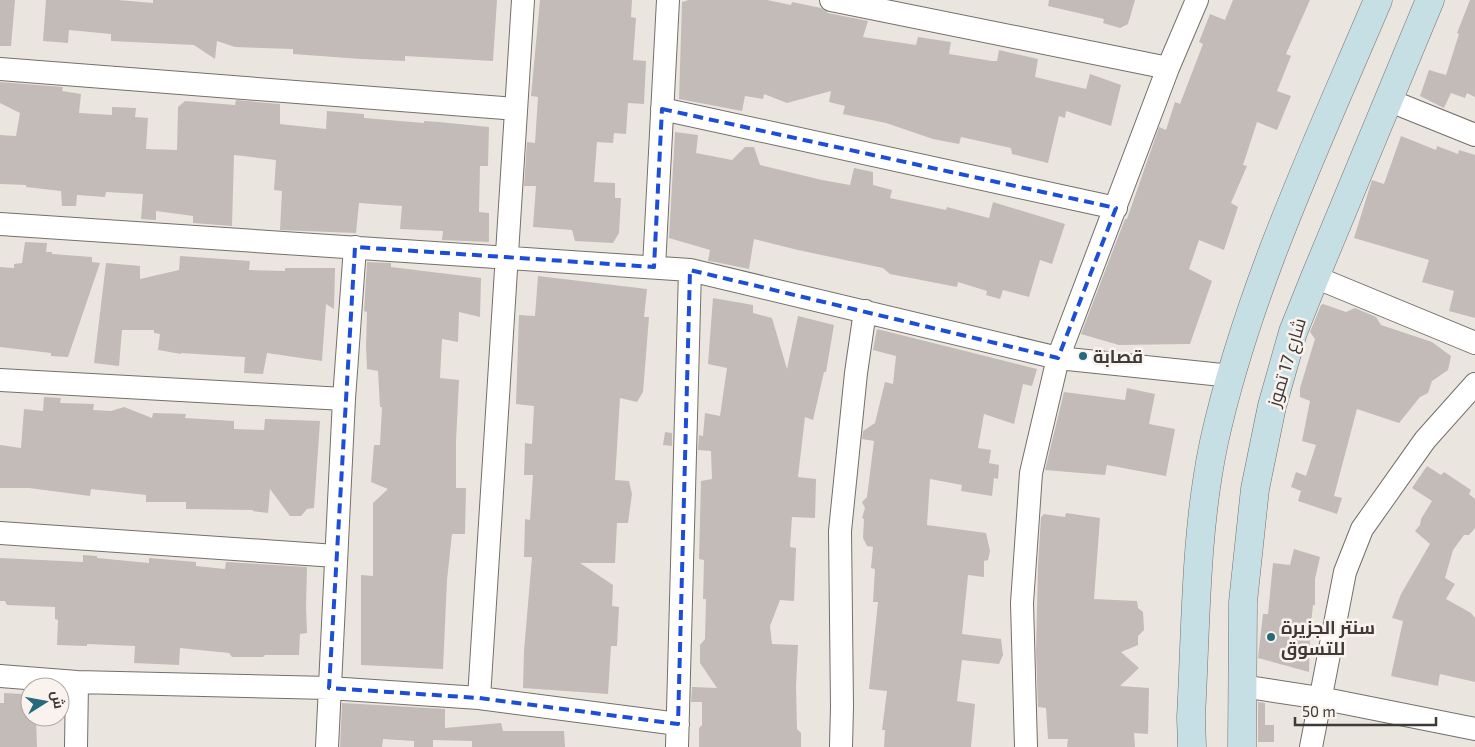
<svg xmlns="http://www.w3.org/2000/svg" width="1475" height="747" viewBox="0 0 1475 747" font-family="'Exo 2',Cairo,sans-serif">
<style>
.building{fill:#c2bbb7}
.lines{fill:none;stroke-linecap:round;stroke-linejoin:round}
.minor-casing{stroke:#756f6b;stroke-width:24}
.secondary-casing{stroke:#756f6b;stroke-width:29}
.minor{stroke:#fff;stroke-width:22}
.secondary{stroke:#c6dfe5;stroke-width:28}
.marked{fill:none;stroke:#1d4ed8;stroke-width:4;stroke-dasharray:10 6;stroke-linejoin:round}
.poi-dot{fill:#266b7b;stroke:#f9f2ed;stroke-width:2}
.labels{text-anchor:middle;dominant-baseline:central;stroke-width:5;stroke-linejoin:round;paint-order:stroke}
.poi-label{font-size:18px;font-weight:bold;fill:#3d3a38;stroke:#f9f2ed;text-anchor:start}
.street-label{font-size:18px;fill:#3d3a38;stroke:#f9f2ed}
</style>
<rect width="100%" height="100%" fill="#ebe5e0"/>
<path class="building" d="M0,0H15L11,46H0Z
M46,0H118L153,3V0H497L493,61L405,56V61L361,59L293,54V49L235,47L217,41L215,59L194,45L111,41V34L69,30L68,43L43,41Z
M540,0H632L631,17L636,18L633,60L646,61L644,104L628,103L626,134L614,133L613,143L597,142L594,182L615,183V198H621L619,233L613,243L575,241L572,230L533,227L536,186H524L527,142L535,143L538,97L531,96Z
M689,0H767L791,5L792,2L821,8L828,13L868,21L863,37L916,45L918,37L951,42L949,54L992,61H997L999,50L1038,59L1035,77L1086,89L1090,74L1121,85L1111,126L1066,111L1065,118L1059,116L1048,163L1012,154L1011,148L961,137L959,144L933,139L886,123L843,114L845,106L829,102L831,91L787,103L764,94L763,99L745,96L742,111L679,99L682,2Z
M1049,0H1135L1128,24L1120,28L1103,23L1104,19L1048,6Z
M1233,0H1310L1286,54L1291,56L1277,91L1291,96L1277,130L1257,122L1243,165L1247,166L1231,203L1238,207L1224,250L1199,240L1189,269L1212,281L1190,344L1119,345L1081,334L1125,219H1127L1159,127L1166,130L1175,102L1180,104L1203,44L1199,42L1210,14L1225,20Z
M1470,0H1475V97L1467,93L1465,98L1451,93L1444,108L1420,96L1429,70L1446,75L1459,34L1457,33Z
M0,82L63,87L62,91L81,94L79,113L112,115V107L136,108L135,117L148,118L146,149L177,150L178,107L185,101L235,105L236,100L280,104V124L326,129L327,111L364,114V118L424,123V121L439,122L489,127L488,166H480L479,212L489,213V242L442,240L443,231L400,229L402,206L359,203L356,233L280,230L282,191L274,190L276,160L234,155L232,226L193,223V216L156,211V220L141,219L143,194L106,192L105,197L77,195L76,206H62L61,191L26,187V185L0,184V135L16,136L20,113L0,103Z
M675,132L698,135L696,153L732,160L745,147H754L760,165L822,180L850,185L854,168L873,172V185L892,190L890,198L946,210L947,207L989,218L993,202L1065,224L1052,264L1040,260L1029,297L1003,290L1000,299L986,295L987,291L958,282L957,287L890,274L883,268L798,250L754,239L749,269L715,262L708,261L710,250L669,238Z
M1401,136L1436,150L1437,146L1458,154L1459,150L1475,155V318L1449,311L1454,291L1422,282L1429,260L1354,238L1372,180L1384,184Z
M25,242L47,243L46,252H52V254L92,257V262L100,263L68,357L51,356V353L0,347V267L14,268V264L22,263Z
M180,256L250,261L249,270L285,271V268H335L334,309L326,304L322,361L267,353L263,374L244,373L245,357L181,353V354L158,350L160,334L154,333V330H122L119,366L94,363L106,263L140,266V279L179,270Z
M367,262L391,263V267L481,278L480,317L459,312L458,342L442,339L440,378L459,380L456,442V488H466L465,534H452L447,580L443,669L361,665V575L373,576V503L388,489L371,482L374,445H380L382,407H380L378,371L367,369L366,347L367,312L364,311Z
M538,276L647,289L644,317H649L643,392L637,402L620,398L615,480L629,481L632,494L628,523H617L615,563H580L613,585L612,606L619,607L617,646H611L608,694L523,688L524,651L532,557H524L525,519L530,520L533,475H524L525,443L532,444L534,406L516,404L519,315L535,316Z
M713,298L753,305V313L772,318L787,369L798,316L834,325L826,372H824L813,420L805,417L798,477L816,479L815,518L792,517L790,547L796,548L794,601L780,600L770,626L772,644L798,645L796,686L797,729L801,733V747H699V728L702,725V702H691L692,687L717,688L700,663V645L705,639L706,599H703L704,560L699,559L701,481L712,479L711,451L698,450L699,435L703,436L705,413L720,416L727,368L708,364Z
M1323,304L1346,312L1355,308L1376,317L1381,325L1432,342L1451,356L1448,370L1432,381L1428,393L1420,397L1399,423L1357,409L1334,496L1342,498L1337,514L1298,501L1301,491L1291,487L1296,472L1306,476L1316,445L1302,441L1310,401L1300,397V388L1315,339L1310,332L1321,305Z
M877,329L1037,369L1032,386L1023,384L1014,424L984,414L978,448L991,450L989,463L999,465L998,479L994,478L992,496L961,491L962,485L930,479L927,525L986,533L990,551L988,560L984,561V577L968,575L962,634L1001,639L1003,655L999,664L962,660L957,701L975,704L971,747H884L885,730H882L887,691L869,689L878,602H873L875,569L871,568L873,547L867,546L863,538L864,519L862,518L865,508L862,502L867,497L874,441L862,439L863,431L875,423L885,382L893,384L896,356L873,350Z
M1127,388L1155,394L1149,424L1175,429L1166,476L1107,465L1105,475L1045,470L1064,392L1125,400Z
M44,397L61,398L60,403L94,404L93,410L111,411L124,407L152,418L153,413L186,414L185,418L234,421V429L264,430L265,419L320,421L314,508L307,509L301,516H290L270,489L268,513L253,511V510L186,509V502H146V495L91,489L90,496L29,488H0V445L21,448L24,409L43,411Z
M665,432L672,433V446L663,445Z
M1427,466L1441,475L1444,472L1471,490L1469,494L1475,499V528L1469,535H1464L1453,550L1445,578L1455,584L1446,599L1471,613L1475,618V682L1440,674L1438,686L1391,676L1403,621L1392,618L1401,594L1430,544L1415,531L1420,525L1421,519L1432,501L1412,488Z
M1066,513L1100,518L1094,599L1137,601L1138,608L1143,612L1144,630L1138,636V645L1121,652L1139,668L1120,686L1149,688L1148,734L1134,733L1135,747H1067L1068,739H1048L1046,708L1038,707L1036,651L1038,566L1041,517L1044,514L1065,517Z
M1294,549L1320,557L1315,579V605H1313L1310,633L1309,672L1258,658L1263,614H1268L1273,563L1290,565Z
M83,555L97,556V558L149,563V558L196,562V566L225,569L226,562L307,567L306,607L307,633L300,634L299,655H265L263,657H232L229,653L180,648L179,665L134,663L135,646L87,644V646L57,645L58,620L55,619V607L7,605L5,601H0V558L83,562Z
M4,693L23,694L24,699H30V717H36L37,747H0V703H4Z
M1258,702L1265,703V725H1274V742H1258Z
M342,703L445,709V728L501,723L503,731H564L565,747H472V741L433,740V747H414V741L383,739L382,747H340Z"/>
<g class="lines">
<g class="minor-casing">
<path id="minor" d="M831,0L1168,68
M0,69L516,109
M1388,100L1475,135
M662,109L1116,208
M0,224L690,270L1058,358L1232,376
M654,267L668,0
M1315,277L1475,343
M0,380L344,399
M0,533L336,556
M0,676L77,682L329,688L479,698L678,724
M1242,686L1320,698L1475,729
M479,698L523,0
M76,747L77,682
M327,747L344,399L355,247
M677,747L690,270
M841,747L842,706L840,531L856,373L865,311
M1026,747L1022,603L1031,473L1058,358L1168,68L1197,0
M1311,747L1345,572L1362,529L1425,440L1475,384"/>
</g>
<g class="secondary-casing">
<path id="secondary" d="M1192,747L1191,717C1196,626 1195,532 1214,442C1248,289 1317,144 1378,0
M1242,747L1243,602L1255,489L1272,406L1293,332L1315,277L1430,0"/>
</g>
<use href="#minor" class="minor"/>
<use href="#secondary" class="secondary"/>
</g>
<path class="marked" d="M662,109L1116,208L1058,358L690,270L678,724L479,698L329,688L355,247L654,267Z"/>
<g class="poi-dot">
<circle cx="1083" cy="356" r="5"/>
<circle cx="1271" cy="637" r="5"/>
</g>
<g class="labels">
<g class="poi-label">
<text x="1093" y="356">قصابة</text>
<text x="1281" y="627">سنتر الجزيرة<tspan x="1281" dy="21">للتسوق</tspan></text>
</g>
<g class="street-label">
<text transform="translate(1286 362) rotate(-73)">شارع 17 تموز</text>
</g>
</g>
<g transform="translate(45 702) rotate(79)"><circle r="24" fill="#f9f2ed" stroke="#aea8a5"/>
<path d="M0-4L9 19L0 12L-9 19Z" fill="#266b7b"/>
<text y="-8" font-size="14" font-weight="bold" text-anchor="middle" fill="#3d3a38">ش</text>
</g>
<path d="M1295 717v8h141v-8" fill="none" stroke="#3d3a38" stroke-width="2.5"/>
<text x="1302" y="717" font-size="15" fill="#3d3a38" stroke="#f9f2ed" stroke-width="4" paint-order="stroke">50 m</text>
</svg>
